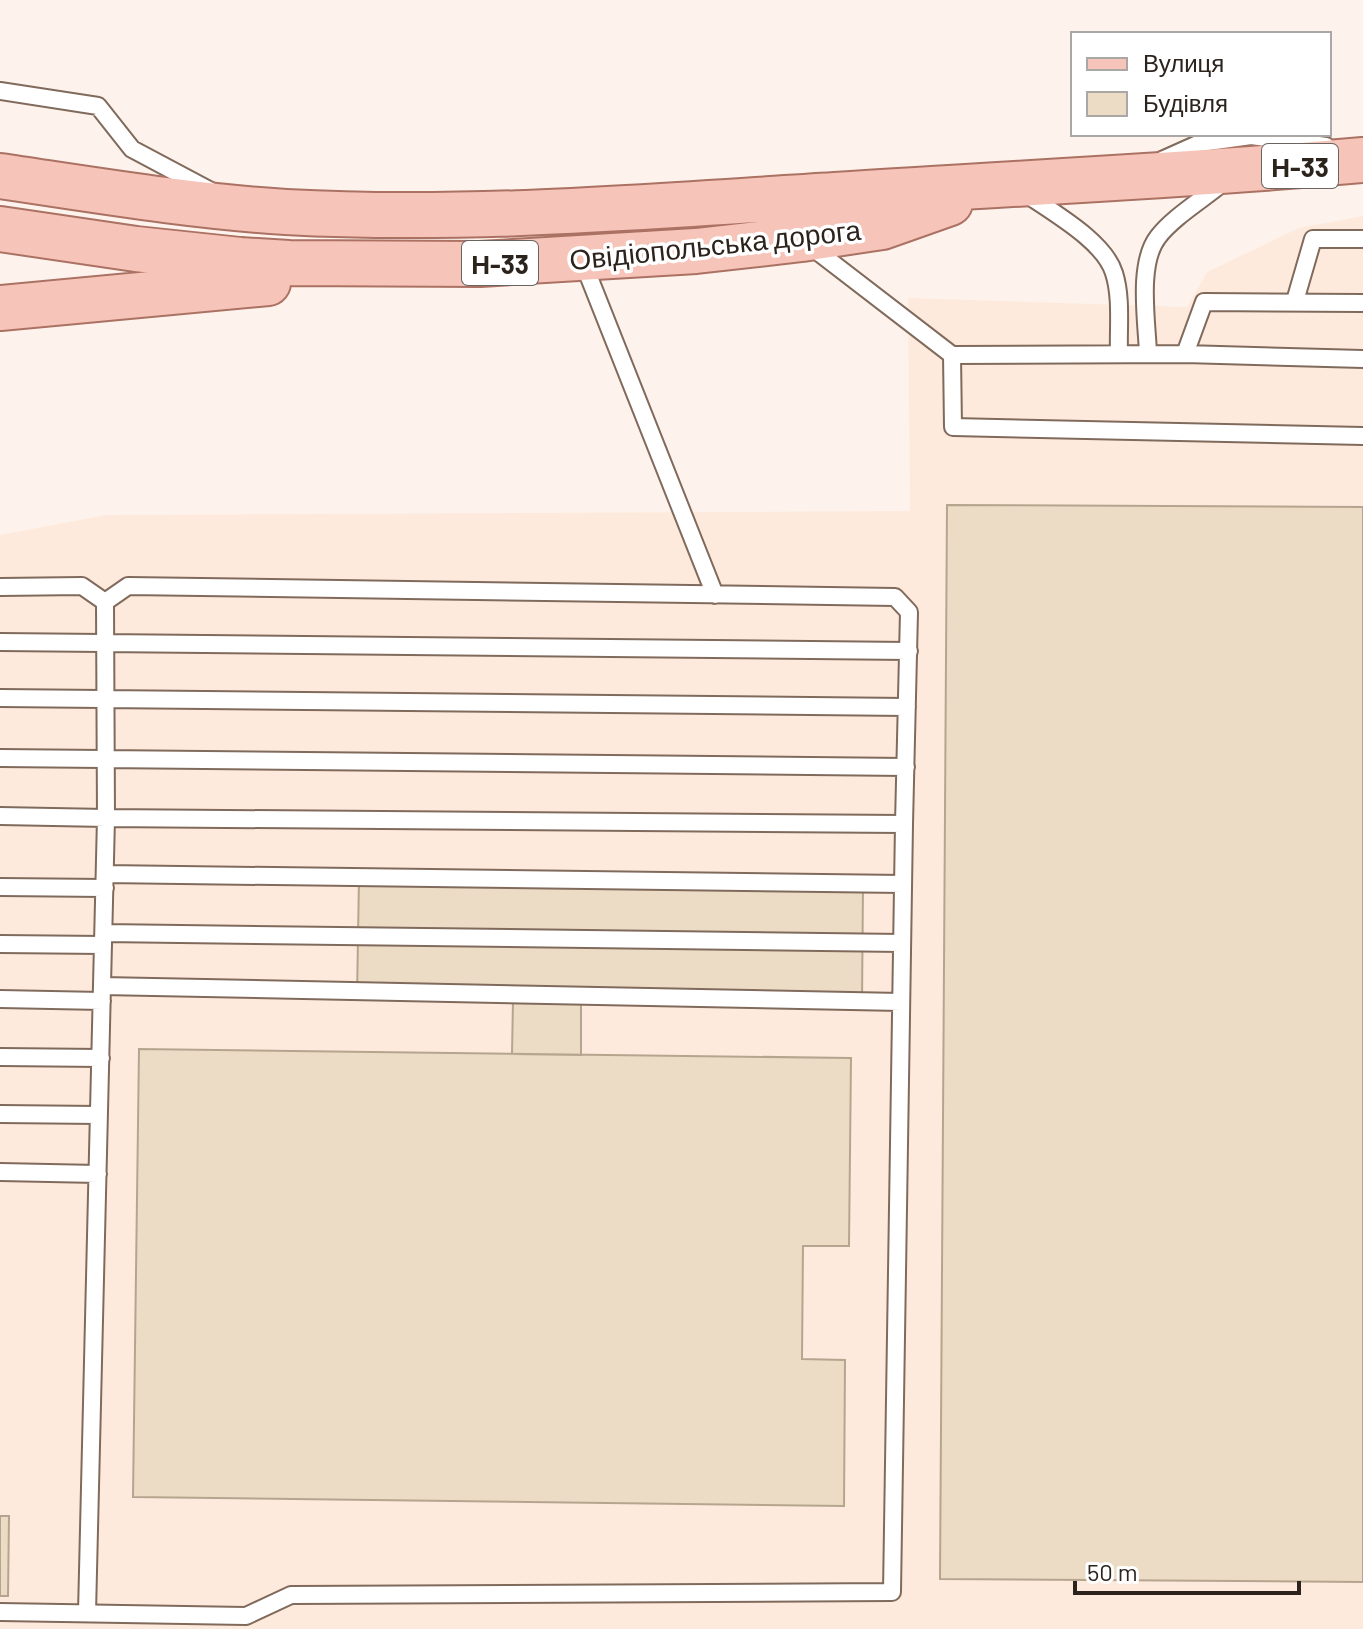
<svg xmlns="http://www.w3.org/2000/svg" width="1363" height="1629" viewBox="0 0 1363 1629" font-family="Barlow,sans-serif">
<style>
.built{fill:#feeadd}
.building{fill:#eddcc5;stroke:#b5a58f;stroke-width:2}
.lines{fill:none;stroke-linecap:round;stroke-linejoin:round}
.service-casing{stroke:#806a5c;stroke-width:20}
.primary-casing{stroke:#ab7264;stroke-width:48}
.service{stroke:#fff;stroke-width:16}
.primary{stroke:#f6c4b9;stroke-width:44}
.labels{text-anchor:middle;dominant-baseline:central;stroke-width:7;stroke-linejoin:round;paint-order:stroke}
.shield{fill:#fff;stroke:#6b6561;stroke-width:2}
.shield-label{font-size:26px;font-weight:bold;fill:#2c231d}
.street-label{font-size:28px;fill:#2c231d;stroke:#fff}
</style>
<rect width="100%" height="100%" fill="#fdf3ec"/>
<path class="built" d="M1363,216V1629H0V535L106,515L910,511L908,298L1187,307L1207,272L1299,228Z"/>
<path class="building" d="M947,505L1363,507V1582L940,1579Z
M359,877L863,884L862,1003L581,999V1055L512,1054L513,1000L357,998Z
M139,1049L851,1058L849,1246H803L802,1359L845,1360L844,1506L133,1497Z
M0,1516H9L8,1596H0Z"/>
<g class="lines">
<g class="service-casing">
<path id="service" d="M0,91L98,106L132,149L211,191
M1162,160L1200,143L1251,136L1326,146
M1022,191C1050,211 1104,240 1114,273C1122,298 1118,328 1119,354
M809,245L952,355L1185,354L1363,359
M583,262L715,595
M1295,301L1313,239H1363
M1148,354C1147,322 1137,264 1158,237C1173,217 1205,198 1225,181
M1185,354L1204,302L1363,303
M952,355L953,427L1363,436
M0,587L82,586L105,602
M0,642L909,651
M0,698L907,707
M0,758L906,767
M0,816L106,818L904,824L909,612L895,597L128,586L105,602L106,818L87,1613
M105,874L903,884
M0,887L105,888
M104,933L902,943
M0,944L103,945
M102,986L901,1002
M0,999L102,1001
M0,1057L101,1058
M0,1114L99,1115
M0,1172L98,1174
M0,1612L246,1616L291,1595L892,1592L904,824"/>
</g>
<g class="primary-casing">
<path id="primary" d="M0,176C95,190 190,206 286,212C470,222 652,206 835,195C1011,183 1187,176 1363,160
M0,229L136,249L240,260L289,263L480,264L696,251L802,239L882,227L950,203
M0,308L268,283"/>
</g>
<use href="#service" class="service"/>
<use href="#primary" class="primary"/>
</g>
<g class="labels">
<g class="shield">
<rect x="1262" y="144" width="76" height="44" rx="6"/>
<rect x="462" y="241" width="76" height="44" rx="6"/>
</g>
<g class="shield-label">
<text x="1300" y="166">Н-33</text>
<text x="500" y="263">Н-33</text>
</g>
<g class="street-label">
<text transform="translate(715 244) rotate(-6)">Овідіопольська дорога</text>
</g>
</g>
<rect x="1071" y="32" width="260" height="104" fill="#ffffff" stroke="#aba7a5" stroke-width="2"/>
<rect x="1087" y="58" width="40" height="12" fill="#f6c4b9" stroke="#aba7a5" stroke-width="2"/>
<text x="1143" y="72" font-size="24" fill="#2c231d">Вулиця</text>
<rect x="1087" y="92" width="40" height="24" fill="#eddcc5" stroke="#aba7a5" stroke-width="2"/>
<text x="1143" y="112" font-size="24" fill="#2c231d">Будівля</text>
<path d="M1075 1581v12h224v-12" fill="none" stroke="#2c231d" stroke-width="4"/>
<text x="1087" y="1581" font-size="24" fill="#2c231d" stroke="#ffffff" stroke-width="6" paint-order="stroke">50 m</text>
</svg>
